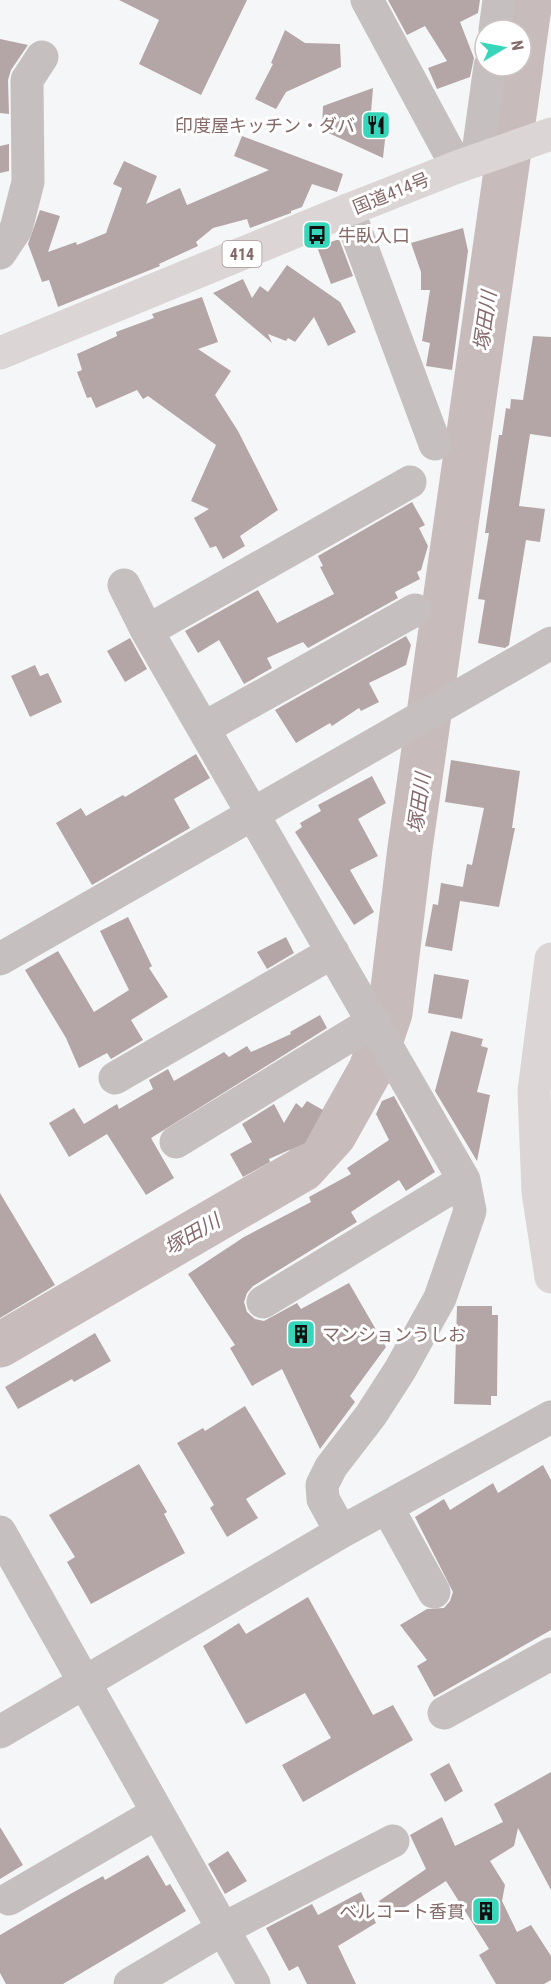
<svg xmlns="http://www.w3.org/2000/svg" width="551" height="1984" viewBox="0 0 551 1984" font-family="'Roboto Condensed','Noto Sans JP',sans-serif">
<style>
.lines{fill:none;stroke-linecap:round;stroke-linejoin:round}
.river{stroke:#c8bbbc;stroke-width:45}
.building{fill:#b4a6a7}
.minor{stroke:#c6bfbf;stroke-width:33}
.highway{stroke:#dcd5d5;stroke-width:33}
.labels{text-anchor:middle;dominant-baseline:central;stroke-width:6;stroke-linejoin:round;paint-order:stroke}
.shield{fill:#fff;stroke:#a99796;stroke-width:1.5}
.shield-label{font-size:16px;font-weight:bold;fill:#846a69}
.poi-label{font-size:18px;fill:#846a69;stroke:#fff;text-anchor:end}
.street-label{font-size:18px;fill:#846a69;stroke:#fff}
.water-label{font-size:20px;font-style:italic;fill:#866a6e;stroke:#fff}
</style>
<rect width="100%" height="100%" fill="#f5f6f7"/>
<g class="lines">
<path class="river" d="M521,64L530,0
M0,1345L303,1169L334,1135L371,1069L390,1013L410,848L521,66"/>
</g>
<path class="building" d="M119,0H247L201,95L139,64L159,20Z
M388,0H480L478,13L460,22L474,58L470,77L437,89L428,68L447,61L425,26L407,35Z
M285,30L305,43L340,44L341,67L286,92L276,109L255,99L273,64L271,63Z
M0,39L28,45L11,70L8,80L9,114L0,113Z
M373,88L371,112L381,113L380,121H387L383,158L322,130L323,106Z
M242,136L343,174L337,192L312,184L302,207L291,211V213L250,228L247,219L213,228L196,242L198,246L159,264L160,266L58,307L49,280L42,282L28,244L40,210L60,216L48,252L76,242L77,245L106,233L122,188L113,184L124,161L157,176L146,204L180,188L187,205L269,170L234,156Z
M9,144V171L0,173V146Z
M463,228L468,251L452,370L426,366L430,343L422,341L430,290H421V272L411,243Z
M339,239L353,276L331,284L317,247Z
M287,265L340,302L356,332L328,346L314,317L295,342L288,338L286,341L268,334L272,343L213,293L243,279L252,298L260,286L268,292Z
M202,297L218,342L198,349L231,371L215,395L238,431L278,510L240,536L245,546L223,559L216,546L210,548L194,518L209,509L191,501L216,445L148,396L143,399L137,390L96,408L91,397L87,398L77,372L82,370L77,354L117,336L116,332L154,318L152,314Z
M533,336L551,337V437L530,434L519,506L545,509L540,542L526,540L509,645L505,648L478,643L485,600L478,599L489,533H485L499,435H502L506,408L510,409L511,399L523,400Z
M412,502L425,525L419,528L428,546L421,570L417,572L420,579L395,592L398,598L308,648L303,642L267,658L272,668L244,684L219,640L198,653L185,631L258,590L277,623L334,594L320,567L323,566L318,556Z
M406,636L411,645L406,665L369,683L379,702L361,711L359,708L332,726L330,723L296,743L275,710Z
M130,638L147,669L125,682L107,651Z
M35,665L40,676L48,673L62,702L30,717L11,676Z
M196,754L210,778L174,799L190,828L92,885L56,823L81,808L86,816L123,795L125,797Z
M451,760L520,771L512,828H515L499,907L460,901L452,951L425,946L433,904L438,905L441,883L463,887L461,897L467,864L472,865L484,808L445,802Z
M372,776L386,803L358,819L378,856L350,870L374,912L354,925L295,832L302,827L300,823L321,811L318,805Z
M128,917L152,966L149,968L168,997L131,1020L143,1040L111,1059L107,1053L79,1068L66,1038L25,970L58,951L94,1012L129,990L100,931Z
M286,937L294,953L267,969L257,952Z
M434,974L469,980L462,1019L428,1013Z
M320,1015L327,1028L151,1138L174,1178L146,1195L107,1134L69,1157L49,1123L74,1108L84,1124L117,1104L119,1109L153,1089L149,1080L168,1069L174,1081L224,1052L229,1057L247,1046L251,1052L291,1034L290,1032Z
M451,1031L483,1039L481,1046L488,1048L477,1092L490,1095L477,1161L435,1091Z
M394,1096L435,1172L406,1191L399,1180L351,1212L357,1222L253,1286L247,1293L244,1302L247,1312L255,1319L264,1321L297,1303L301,1309L349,1283L386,1347L350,1396L355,1402L320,1449L282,1369L252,1386L230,1348L235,1345L188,1274L244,1237L311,1202L309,1197L351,1174L347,1168L389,1140L376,1114L382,1101Z
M307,1101L323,1110L305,1143L269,1159L270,1162L243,1177L230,1154L252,1142L242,1124L274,1104L284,1123L296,1103L302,1108Z
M0,1193L55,1285L0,1318Z
M457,1306H492V1315H498L497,1396H491V1405L454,1404Z
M95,1333L111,1361L74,1382L72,1379L18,1409L5,1387Z
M245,1406L286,1474L246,1499L258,1518L227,1537L210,1508L214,1505L177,1443L203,1428L205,1431Z
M139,1464L167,1512L164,1514L185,1553L91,1604L67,1562L75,1557L49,1515Z
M543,1465L551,1480V1630L434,1697L417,1666L427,1660L400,1625L427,1609L444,1608L450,1601L453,1592L415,1517L444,1499L450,1510L493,1483L498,1493Z
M308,1597L373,1715L393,1705L413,1740L303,1802L282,1765L331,1738L305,1693L246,1724L203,1646L239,1623L246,1634Z
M449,1763L463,1791L445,1802L430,1774Z
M551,1772V1890L518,1828L514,1846L490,1861L505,1885L502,1901L517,1932L531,1925L551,1956V1980L544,1984H496L479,1955L489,1949L446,1881L388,1918L379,1901L426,1869L410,1835L442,1817L455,1846L503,1822L494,1804Z
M0,1827L23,1865L0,1879Z
M228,1851L247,1881L225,1894L208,1864Z
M148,1855L166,1886L170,1884L186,1911L63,1984H6L0,1973V1935L72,1893L103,1876L105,1880Z
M361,1892L376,1923L338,1946L356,1984H307L298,1966L289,1971L266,1928L312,1904L318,1915Z"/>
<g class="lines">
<path class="minor" d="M367,0L457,167
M495,30L499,0
M477,160L490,66
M348,210L435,444
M0,253L16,229L28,182L27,80L42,57
M124,585L147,631L464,1180L470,1211L440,1298L400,1370L371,1415L331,1467L322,1485L323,1499L341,1532
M147,631L410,482
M204,728L415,610
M0,959L551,643
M115,1078L333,952
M176,1142L374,1021
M263,1302L464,1180
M387,1507L434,1592
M0,1532L254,1984
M444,1713L551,1654
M0,1732L341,1532L551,1417
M9,1899L157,1813
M130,1984L223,1929L393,1841"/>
<path class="highway" d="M0,353L348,210L457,167L551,134
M551,959L534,1091L538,1192L551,1277"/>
</g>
<defs>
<g id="restaurant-square" transform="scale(1.5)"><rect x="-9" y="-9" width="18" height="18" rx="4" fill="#37d5b9" stroke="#fff"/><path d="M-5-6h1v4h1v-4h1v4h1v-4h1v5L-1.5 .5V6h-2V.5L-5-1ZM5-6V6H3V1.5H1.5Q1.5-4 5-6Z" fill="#111"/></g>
<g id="bus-square" transform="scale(1.5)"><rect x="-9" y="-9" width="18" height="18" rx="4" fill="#37d5b9" stroke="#fff"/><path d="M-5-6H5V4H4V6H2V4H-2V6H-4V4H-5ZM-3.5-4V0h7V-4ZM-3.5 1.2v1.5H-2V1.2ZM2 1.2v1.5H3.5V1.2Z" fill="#111"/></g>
<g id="building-square" transform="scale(1.5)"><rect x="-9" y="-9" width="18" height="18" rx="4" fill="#37d5b9" stroke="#fff"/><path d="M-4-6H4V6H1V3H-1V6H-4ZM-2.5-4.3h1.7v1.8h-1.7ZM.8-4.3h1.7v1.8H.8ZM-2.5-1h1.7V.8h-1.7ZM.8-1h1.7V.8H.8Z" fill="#111"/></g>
</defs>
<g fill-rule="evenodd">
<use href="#restaurant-square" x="376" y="125"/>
<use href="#bus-square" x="317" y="235"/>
<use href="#building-square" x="301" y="1334"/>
<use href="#building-square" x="486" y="1911"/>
</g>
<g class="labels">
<rect class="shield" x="222.5" y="241" width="39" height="26" rx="4.5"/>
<g class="shield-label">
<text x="242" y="254">414</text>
</g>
<g class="poi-label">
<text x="355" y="125">印度屋キッチン・ダバ</text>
<text x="338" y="235" text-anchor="start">牛臥入口</text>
<text x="322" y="1334" text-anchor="start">マンションうしお</text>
<text x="465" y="1911">ベルコート香貫</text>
</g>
<g class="street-label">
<text transform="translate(391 193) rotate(-22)">国道414号</text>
</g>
<g class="water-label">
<text transform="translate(485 321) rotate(-82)">塚田川</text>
<text transform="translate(419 803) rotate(-82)">塚田川</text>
<text transform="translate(192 1234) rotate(-30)">塚田川</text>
</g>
</g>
<g transform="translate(503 48) rotate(80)"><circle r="28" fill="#ffffff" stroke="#cec3c3" stroke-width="1.5"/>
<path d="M0-4.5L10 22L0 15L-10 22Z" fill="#37d5b9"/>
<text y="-9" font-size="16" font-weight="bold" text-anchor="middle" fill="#846a69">N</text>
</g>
</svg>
